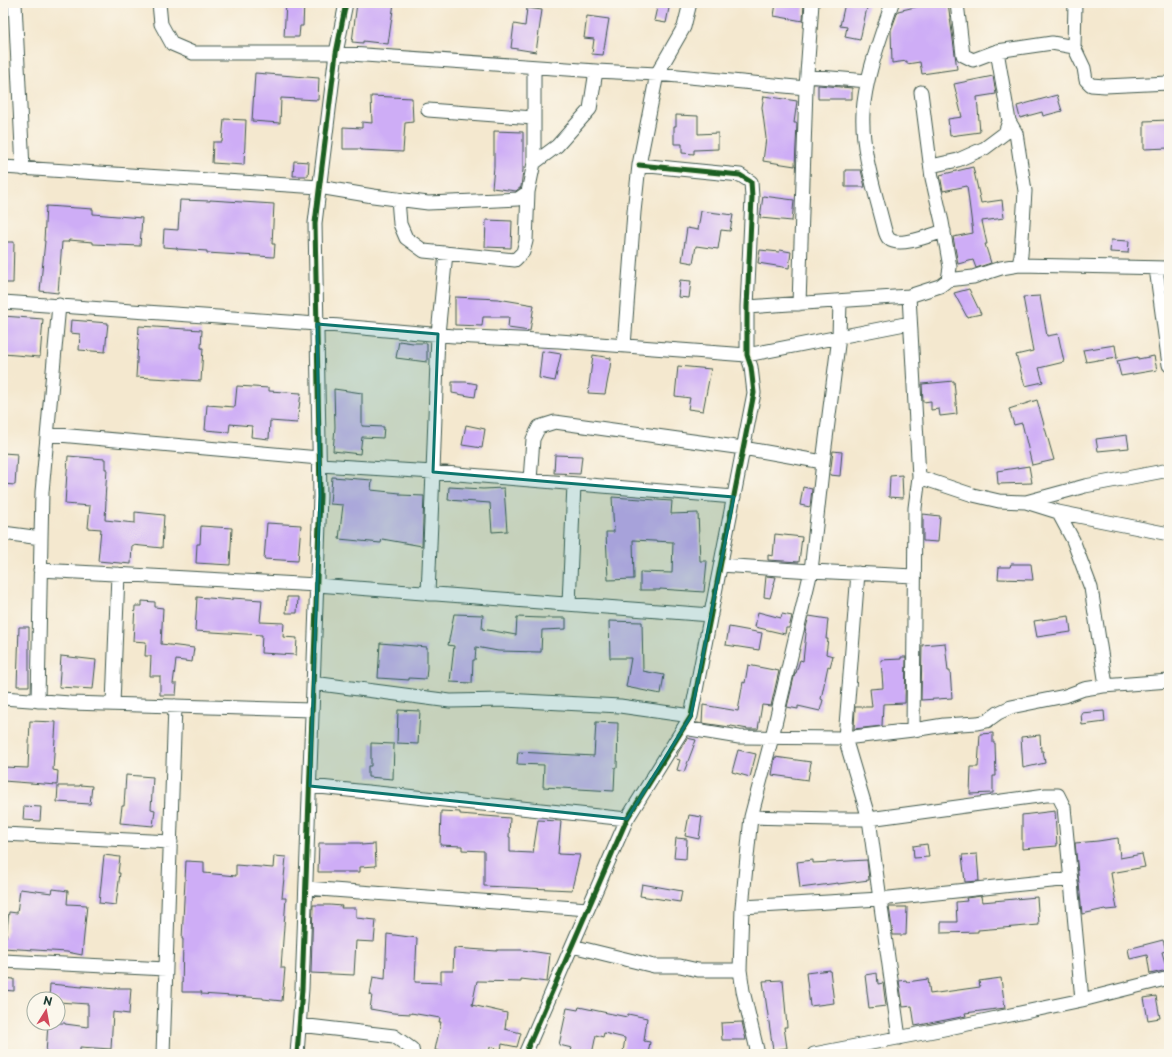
<svg xmlns="http://www.w3.org/2000/svg" width="1172" height="1057" viewBox="0 0 1172 1057" font-family="'Playpen Sans',sans-serif">
<style>
.building{fill:#ceadf6}
.lines{fill:none;stroke-linecap:round;stroke-linejoin:round}
.minor-casing{stroke:#3f574b;stroke-width:15}
.minor{stroke:#fff;stroke-width:13}
.cycleway-casing{stroke:#fbf7ec;stroke-width:8}
.cycleway{stroke:#1b5e20;stroke-width:5}
.marked{fill:#0f766e;fill-opacity:0.2;stroke:#0f766e;stroke-width:3;stroke-linejoin:round}
</style>
<rect width="100%" height="100%" fill="#fbf7ec"/>
<filter id="ink" filterUnits="userSpaceOnUse"><feTurbulence type="fractalNoise" baseFrequency=".025" numOctaves="2"/><feDisplacementMap in="SourceGraphic" scale="8" xChannelSelector="R" yChannelSelector="G"/><feConvolveMatrix kernelMatrix="1 2 1 2 8 2 1 2 1" color-interpolation-filters="sRGB"/></filter>
<filter id="wash" filterUnits="userSpaceOnUse"><feTurbulence type="fractalNoise" baseFrequency=".012" numOctaves="4" result="noise"/><feDisplacementMap in="SourceGraphic" scale="16" xChannelSelector="R" yChannelSelector="G"/><feGaussianBlur stdDeviation="0.9" result="paint"/><feColorMatrix in="noise" values="0 0 0 0 0 0 0 0 0 0 0 0 0 0 0 0 0 1.4 0 .05"/><feComposite in="paint" operator="in"/></filter>
<g filter="url(#wash)">
<rect width="100%" height="100%" fill="#f4e8cf"/>
<g id="blocks">
<path class="building" d="M286,3H304L303,26H300L299,37H284Z
M357,3H394L388,44L363,41V43L352,42Z
M658,3H670L666,23L654,21Z
M776,3H804L803,21L774,16Z
M845,3H868L860,40L845,37L847,27L840,26Z
M932,3H948L957,69L922,74L920,62L907,64V61L892,63L891,30L898,11Z
M527,8L542,10L536,52L511,48L514,24L525,26Z
M587,16L609,19L603,55L592,54L594,39L584,38Z
M255,73L319,78L318,100L281,98L280,123L252,121Z
M993,76L996,94L977,97L980,132L950,136L948,119L962,117L954,84Z
M818,85L852,88V99H818Z
M1057,95L1062,111L1043,116L1042,112L1020,118L1017,106Z
M371,96L412,98L413,122L405,123L403,152L361,150V149H343V127L362,128V122L372,123Z
M764,96L797,101L794,123H797L795,166L763,161L766,138L762,107Z
M676,115L698,116V134L718,133V149L694,150V154L682,153V144H674V126H676Z
M224,119L246,120L244,165L212,163L213,142H222Z
M1169,120V148L1144,149V121Z
M494,131L523,132V170L521,187L516,191L492,188L494,167Z
M294,161L309,162L308,176H293Z
M973,167L981,203L1002,200L1004,218L982,221L987,244H985L991,263L976,268L973,260L958,264L953,237L973,233L967,186L943,191L940,175Z
M845,170H861L865,187H845Z
M763,196L794,200L792,221L760,218Z
M180,200L210,201V200L274,204L272,244H275L274,257L207,253V251L177,249V248L163,247L164,229L178,230Z
M46,206L93,209V214L142,218L140,246L93,244V242L69,240L68,242H62L58,293L40,291L45,241H44Z
M701,211L733,215L730,231L721,230L718,249L696,246L693,263L682,261L687,228L698,230Z
M486,220L512,221L511,248L485,247Z
M1111,240L1129,241L1128,253L1110,252Z
M3,242H14L13,283H3Z
M760,250L779,252L780,250L791,252L789,268L758,263Z
M680,280L691,281L689,298L678,297Z
M969,289L981,314L967,317L954,293Z
M1040,296L1047,336L1058,334L1064,362L1039,368L1043,382L1025,386L1016,355L1033,351L1023,297Z
M455,297L498,299L534,305L530,331L508,328L509,317H483L482,326L455,325Z
M3,316L43,319L40,357L3,354Z
M71,320L108,323L105,352L79,350L80,334L70,333Z
M139,326L202,330L201,348H203L201,381L136,377Z
M399,341L413,343H427V362L396,358Z
M1115,345L1117,358L1098,361V360L1086,362L1083,350Z
M542,351L561,354L555,381L539,378Z
M593,355L611,358L610,368L605,394L588,393Z
M1154,356L1157,370L1121,376L1117,361L1138,357V359Z
M678,366L711,369L703,411L688,409L690,398L675,396Z
M954,381L957,414L940,416L939,409L931,410V401L923,402L922,384Z
M452,382H466L477,384L475,397L452,393Z
M237,386L269,388V391L301,393L297,423L270,421L269,439L251,437L252,426L230,424L229,432L205,430L207,405L235,407Z
M334,389L362,393V426L384,427L383,438L362,437L360,454L333,451L335,427Z
M1037,400L1054,460L1032,465L1022,423L1014,425L1009,409Z
M466,425L485,429L482,448L462,445Z
M1127,435L1129,448L1098,451L1096,439Z
M833,451L842,452L840,476L830,475Z
M3,453L17,454L15,485L3,484Z
M555,455L582,456L580,474L554,473Z
M68,456L105,459V469H107L105,500H106L105,520L135,523V512L164,515L162,548L132,545L131,564L98,561L101,529L88,528L90,506L65,504Z
M1029,466L1032,483L998,484L997,471Z
M902,475L903,498L889,497L890,476Z
M332,477L372,480L371,490L400,493V495L424,496L422,546L382,539L381,543L339,539L343,505L330,504Z
M449,487L483,489L504,488L507,531L492,532L490,503L448,500Z
M803,487L812,489L810,507L800,505Z
M612,497L672,501L671,514L698,513L700,561H707L704,592L660,589V590H640V572L672,573L673,542L633,540L634,579L608,580L606,532H614Z
M923,514L940,516L938,542L923,541Z
M267,523L301,525L298,561L264,559Z
M201,526L232,528L230,565L196,563L197,544H200Z
M775,534L802,537L799,562L768,560V555L773,556Z
M1011,564H1031L1033,580L998,579L999,567H1010Z
M766,576L776,577L770,598L764,597Z
M197,597L232,600V598L262,600L260,622L284,623L283,637L297,638L296,655L261,653L262,635L195,631Z
M287,597H298L297,613H286Z
M142,601L155,602V607L163,608L161,644L194,648L192,662L176,660L173,684H177L176,695H160V676H150L151,656H145L146,642L133,641L135,606H142Z
M758,612L781,618L782,614L792,616L789,628H786L785,634L755,627Z
M454,614L483,615L482,629L516,635L517,617L542,618H566V629L542,630L541,652L498,651L476,647L475,660H473L472,683L450,682L454,646L448,645Z
M809,616L828,619L826,639H828L826,654L833,656L830,667L828,666L821,699L823,700L820,711L798,706V709L787,707L795,673H796L800,660L803,661L806,633L805,632Z
M1069,616L1071,632L1037,637L1034,621Z
M609,621L642,622L643,671L664,675L661,694L626,687L631,658H610Z
M19,627H29V686H17Z
M729,627L762,633L759,650L726,645Z
M380,643L427,647V668L426,679L409,678V680L378,678Z
M945,643L948,671H950L952,698L921,700L922,645Z
M61,656L96,660L93,689L59,687Z
M901,657H906L905,703L883,704L882,726L854,729L855,707H872L870,689L883,688L881,660L901,659Z
M748,665L779,671L771,706L762,705L758,729H748L731,726L730,727L702,723L703,705L738,711L743,682L745,683Z
M398,710L420,711L418,744L397,743Z
M1104,711L1105,722L1082,725L1081,713Z
M30,721L56,722L53,770L58,771L57,785L3,781V767L28,768Z
M596,722L618,723L617,768L615,767L614,791L543,787L544,765L517,764L518,752L594,756Z
M993,733V743H995L996,776H993V793L970,794L971,767H978L980,734Z
M1040,735L1041,751H1043L1045,763L1023,768L1021,737Z
M687,738L696,740L684,772L677,770L680,760L676,759L678,753Z
M371,743L394,744L393,779L368,777V766H371Z
M738,750L756,754L750,777L732,772Z
M775,757L811,762L808,780L772,775Z
M126,775L153,777L151,809L155,810L153,826L120,823L122,806H124Z
M80,785L92,786L90,804L57,802L58,786H80Z
M24,806L41,807L40,821L23,820Z
M441,811L460,812V814L510,818L509,837H510V852L533,853L538,820L561,821L558,854L580,855L573,884L572,890L484,886V851L462,850V846L440,845Z
M1055,811L1057,846L1022,849V815Z
M689,815L702,817L699,839L685,836Z
M676,838L687,839L686,859L674,858Z
M1118,838L1120,858L1142,854L1145,867L1111,873L1117,909L1106,910L1105,909L1082,914L1075,843L1098,841Z
M319,843H361V845L375,844L376,866L360,867V872H318Z
M927,844L929,857L914,858L913,846Z
M977,854L979,881L965,882L962,855Z
M104,855L120,857L118,873H120L116,905L99,903Z
M274,856L286,857L282,898H286L281,968H285L282,1001L263,999V998L201,994L202,992H182L183,939H182L186,861L204,862V873L236,876V865L273,868Z
M813,860V863L867,860L869,880L838,884V883L800,888L797,862Z
M642,884L682,891L680,902L640,896Z
M20,889L52,893L53,889L68,891L67,904L87,905L82,955L67,952L3,948V937H6L9,912L17,913Z
M981,896L982,902L1037,897L1039,925L978,930V932L941,933V922H957L956,902L967,901L966,898Z
M313,905H330L342,906L341,908H356V918L376,920L374,942L356,941L354,975L311,973Z
M889,907H907L906,935H893Z
M387,934L417,938L415,982L441,983V971H453L454,948L497,951V950H523L550,954L547,982L521,979V982L477,981L472,1005L507,1013L505,1029L521,1033L517,1047L502,1044L501,1050L490,1047L489,1054H451L435,1050L441,1022H439L440,1018L411,1013V1014L393,1013L370,1009L372,995H370L373,977L385,979Z
M1163,940L1166,951L1162,952L1167,970L1150,974L1147,955L1130,959L1128,949Z
M830,970L834,1003L810,1006L806,973Z
M877,973L878,984L883,983L886,1006L869,1008L865,975Z
M3,978L14,979V991L3,990Z
M1001,978L1005,1008L965,1013L966,1016L915,1026L912,1006L903,1007L899,981L906,980L907,982L928,979L930,994L980,987L979,981Z
M783,980L787,1027H784L787,1048L773,1050L763,981Z
M50,984L82,987V986L116,989V988H131L129,1014L113,1012L111,1049L80,1047V1054H46L48,1023H65V1024L88,1027V1004L58,1002V999H49Z
M1156,996L1160,1018L1148,1020L1144,998Z
M579,1007L627,1017L628,1014L647,1018L644,1041L650,1042L648,1054H636L623,1052L625,1038L604,1033L603,1037L596,1035L592,1054H570L572,1048L559,1045L567,1008L578,1010Z
M742,1022L746,1040H722L721,1023Z"/>
</g>
</g>
<g filter="url(#ink)">
<use href="#blocks" fill-opacity="0" stroke="#3f574b" stroke-width="1"/>
<g class="lines">
<g class="minor-casing">
<path id="minor" d="M15,3L23,169
M159,3L161,24L172,44L193,53H336L596,71L657,74L806,88
M892,3C881,37 865,77 863,113C861,150 875,191 884,227C885,231 886,236 889,239C899,248 931,235 944,231
M957,3L963,55L973,60L997,51L1052,43L1074,47
M1075,3L1074,47L1084,68L1086,80L1091,85L1105,86L1169,83
M534,67V163
M807,76L868,81
M921,92L932,178L942,222L950,267L948,280
M428,110L534,118
M931,166L958,160L985,148L1005,133L1009,121L997,51
M3,167L319,187L373,196L428,203L518,199L528,192L534,163L557,146L590,109L596,71
M398,199L400,224L406,238L424,251L515,260L523,252L526,241L528,192
M1019,265L1169,268
M1156,268L1169,365
M909,296L919,477L915,508L913,730
M840,301L839,337L823,462L811,571L914,576
M3,302L317,324L454,336L559,341L747,355L910,323
M799,304L806,88L812,3
M747,307L909,296L940,286L948,280L973,277L1001,268L1019,265L1021,255L1025,191L1016,133L1009,121
M624,346L634,212L639,165L657,74L684,27L690,3
M48,434L319,458
M320,465L433,472L438,334L446,253
M919,477L973,495L999,501L1026,502L1085,486L1169,470
M530,480L533,439L539,427L555,422L743,448L823,462
M1026,502L1058,512L1169,534
M1058,512L1073,540L1091,588L1106,685
M3,533L41,538
M721,565L811,571L772,737L751,817L742,907L740,970L743,991L758,1054
M40,570L317,585L711,615
M428,594L433,472L734,497
M569,604L574,484
M313,683L450,701L504,700L620,706L691,716
M3,698L70,703L312,710
M38,701L41,538L42,492L59,305
M113,704L118,574
M684,728L739,737L845,738L913,730L944,725L977,723L987,721L998,713L1011,707L1065,696L1084,689L1103,686L1169,681
M310,786L627,819
M751,817L833,819H869L845,738L858,573
M3,834L171,842
M306,888L588,909
M742,907L880,899L1071,879
M572,946L654,966H680L698,970H740
M3,961L166,969
M300,1025L394,1036L412,1049L413,1054
M899,1038L869,819L1046,795H1058L1064,807L1082,1000
M163,1054L175,706
M297,1054L302,989L320,496L315,223L336,53L346,3
M525,1054L627,819L691,716L754,393L751,367L747,355V307L752,197L751,182L740,175L639,165
M814,1054L944,1029L1082,1000L1169,978"/>
</g>
<use href="#minor" class="minor"/>
<g class="cycleway-casing">
<path id="cycleway" d="M297,1054L302,989L320,496L315,223L336,53L346,3
M525,1054L627,819L691,716L754,393L751,367L747,355V307L752,197L751,182L740,175L639,165"/>
</g>
<use href="#cycleway" class="cycleway"/>
</g>
</g>
<path class="marked" d="M317,324L438,334L433,472L734,497L691,716L627,819L310,786L320,496Z"/>
<rect width="1172" height="1057" fill="none" stroke="#fbf7ec" stroke-width="16"/>
<g transform="translate(46 1011) rotate(11)"><circle r="19" fill="#fbf7ec" stroke="#a3ada2"/>
<path d="M0-3L7 15L0 10L-7 15Z" fill="#d1495b"/>
<text y="-6" font-size="11" font-weight="bold" text-anchor="middle" fill="#1f3d34">N</text>
</g>
</svg>
